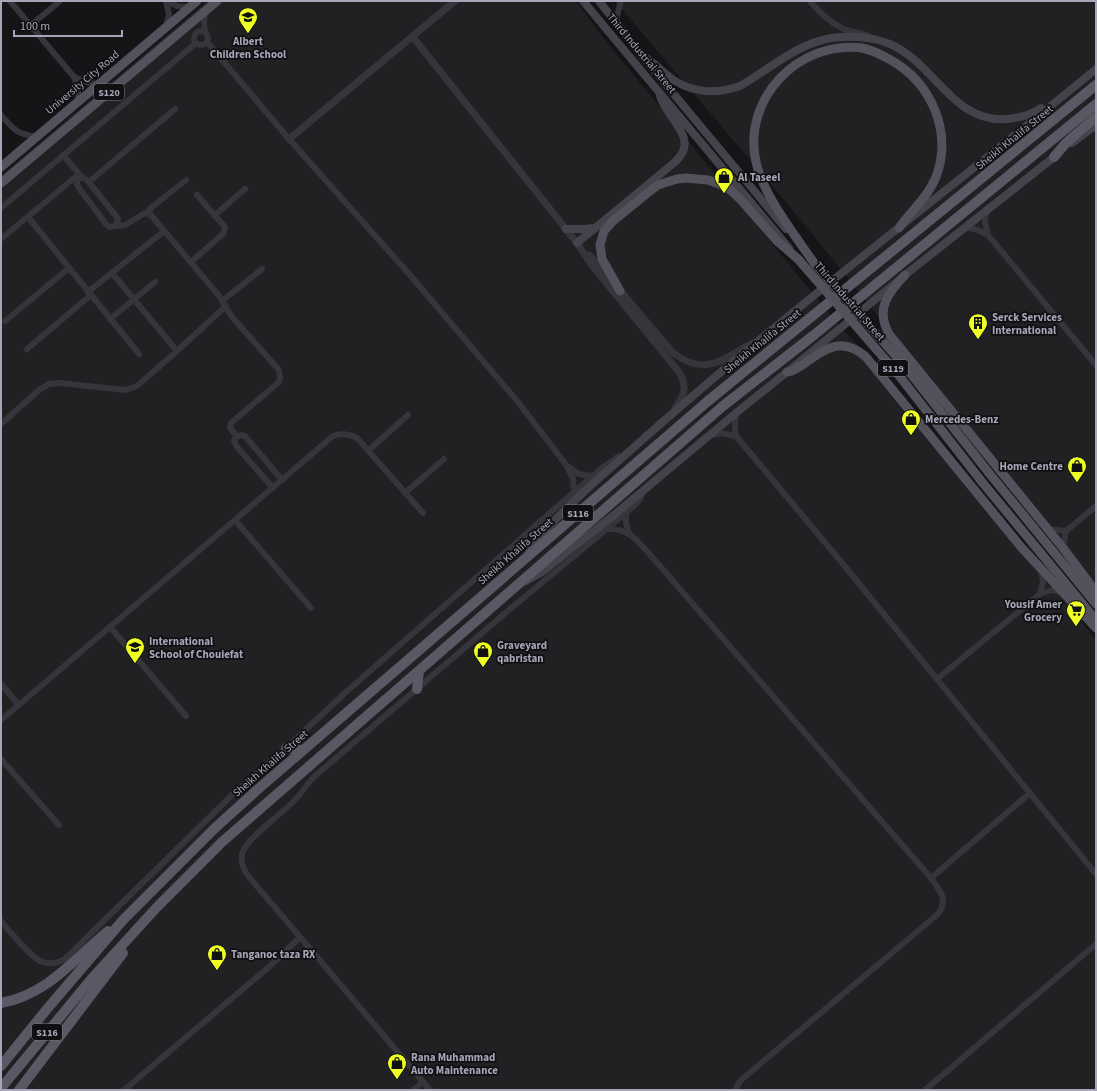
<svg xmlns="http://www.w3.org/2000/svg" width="1097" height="1091" viewBox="0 0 1097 1091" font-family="'Source Sans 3',sans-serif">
  <rect width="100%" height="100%" fill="#151416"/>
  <g fill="#212023">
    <polygon points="207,1 576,1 600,34 805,284 844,331 873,360 1096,640 1096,1090 1,1090 1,175"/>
    <polygon points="615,1 1096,1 1096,585 786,202"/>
  </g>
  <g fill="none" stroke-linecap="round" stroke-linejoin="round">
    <g stroke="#37353c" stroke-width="6">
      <polyline points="10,1 74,77 86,82 98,84"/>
      <polyline points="166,1 177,6 190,7"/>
      <path d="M810 1C820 13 830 23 844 29 852 32 861 33 869 36"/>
      <polyline points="617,24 617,16 621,1"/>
      <polyline points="31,25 60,1"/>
      <polyline points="166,27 169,14 166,1"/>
      <circle cx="201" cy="38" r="7"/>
      <polyline points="205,32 204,22 205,11"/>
      <polyline points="207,42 289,139 410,275 518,402 567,466 573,479 574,492"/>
      <polyline points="74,77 78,89 78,102"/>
      <path d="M1 115C14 130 17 134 37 137"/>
      <polyline points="63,155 81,176"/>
      <path d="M82 177 87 180 116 216 118 219 115 226 109 227 106 224 79 188C75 183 77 179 82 177Z"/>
      <polyline points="89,182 175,109"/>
      <polyline points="1,208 196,43"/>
      <polyline points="986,211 985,222 988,235"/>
      <polyline points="147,213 152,207 186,180"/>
      <polyline points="215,215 245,189"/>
      <polyline points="28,217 139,354"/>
      <polyline points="115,226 125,225 145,213 151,215 219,296 232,317 279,370 280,378 279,382 231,423 230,428 237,437"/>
      <polyline points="966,227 978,230 988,235 1096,365"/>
      <polyline points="1,239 79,174"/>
      <polyline points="191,262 223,234 225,229 224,226 197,195"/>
      <polyline points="112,273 177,351"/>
      <polyline points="88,292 164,231"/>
      <polyline points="222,301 262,269"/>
      <polyline points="110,319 155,282"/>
      <polyline points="5,321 69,268"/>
      <polyline points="27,349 91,295"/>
      <polyline points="736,413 735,425 736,436 843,564 1096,874"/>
      <polyline points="1,424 39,390 49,384 60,383 125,390 137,386 177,351 226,306"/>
      <polyline points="711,435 721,433 736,436"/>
      <polyline points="369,450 408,415"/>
      <polyline points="569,467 579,474 592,476"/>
      <path d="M273 488 237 447 234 441C236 436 240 434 245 436L282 480"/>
      <polyline points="405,493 444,459"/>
      <polyline points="626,511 626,523 629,533"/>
      <polyline points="235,520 311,608"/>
      <path d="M607 529C632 529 638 542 653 558L931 878C940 891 949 900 938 914L740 1081 735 1090"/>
      <polyline points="1048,529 1066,531"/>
      <polyline points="1063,548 1066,531 1096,506"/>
      <polyline points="1040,594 1043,582 1041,570"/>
      <polyline points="110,627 186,716"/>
      <polyline points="937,679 1040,594 1051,590 1062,592"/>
      <polyline points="1,684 19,705"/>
      <path d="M1 720 333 436C341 433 352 434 358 439L423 513"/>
      <polyline points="1,759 59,825"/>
      <polyline points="931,878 1030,793"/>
      <path d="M1 921C7 929 14 936 20 943 34 958 44 970 65 959L233 794 286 748 346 692 574 492 602 468 619 456"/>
      <polyline points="124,1090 270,966 300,937"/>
      <polyline points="413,1090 423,1082"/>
      <path d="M430 1090 249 877C244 870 240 863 242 854 246 839 281 814 293 802 301 794 307 784 315 776L510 609 607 529 635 505 640 499 643 492"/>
      <polyline points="925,1090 1096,944"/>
    </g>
    <g stroke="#37353c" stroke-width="7">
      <path d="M412 36 577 243 591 264 679 372C688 386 684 397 675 408"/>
      <polyline points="289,139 455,1"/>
      <polyline points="589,255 610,279"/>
      <path d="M618 288 673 353C707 378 723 358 753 343"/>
    </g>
    <g stroke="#44434c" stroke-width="8">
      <polyline points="583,1 789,248"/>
      <polyline points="599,1 643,57 786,229"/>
      <path d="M643 57C653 60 659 69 667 75 688 93 715 95 740 86 770 69 796 44 831 38 852 35 878 37 896 47 936 68 956 124 1007 119 1019 118 1031 115 1041 108"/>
      <polyline points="1072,143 1096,125"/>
      <polyline points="566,229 584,229 594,228"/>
      <path d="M577 243 675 162C701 138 667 120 660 96"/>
      <path d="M527 556C534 540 547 528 559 516 582 492 607 471 632 449 781 316 942 196 1096 69"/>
      <polyline points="524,582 542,572 614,515 736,413 787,372 905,275 1058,154"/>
    </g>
    <g stroke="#53515b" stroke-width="9">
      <polyline points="1,167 197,1"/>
      <polyline points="1,183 217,1"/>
      <path d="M814 263C795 235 763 195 756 162 742 99 798 40 862 48 872 50 880 54 889 59 931 82 953 131 936 177 928 197 911 211 899 228"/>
      <path d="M905 275C888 293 875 309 889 334L1063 548 1096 592"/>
      <polyline points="620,291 602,259 600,245 604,231 613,221 650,191 658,185 677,179 686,178 708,180 727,187 741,200 777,241 798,259"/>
      <path d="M787 372C793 372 799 367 804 364 826 348 842 336 866 357L1021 547 1096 628"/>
      <polyline points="989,473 1096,604"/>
      <polyline points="982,482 1096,620"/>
    </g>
    <g stroke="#5a5864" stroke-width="10">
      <polyline points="1054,157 1066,143 1096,117"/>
      <polyline points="417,689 419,671"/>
      <polyline points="286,748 302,750"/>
      <path d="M1 1003C48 994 73 960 108 931"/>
      <polyline points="1,1066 47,1009 123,920 215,828 257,790 708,401 1096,85"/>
      <polyline points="1,1088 94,976 158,906 222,842 723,406 814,335 1096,104"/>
      <polyline points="19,1090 123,953"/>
    </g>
    <g stroke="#53515b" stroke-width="9">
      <polyline points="798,259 897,373 982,482"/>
      <polyline points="814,263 903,364 989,473"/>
    </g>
  </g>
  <defs>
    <symbol id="school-pin" viewBox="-11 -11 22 30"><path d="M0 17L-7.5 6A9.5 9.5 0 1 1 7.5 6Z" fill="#efff23" stroke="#100f11"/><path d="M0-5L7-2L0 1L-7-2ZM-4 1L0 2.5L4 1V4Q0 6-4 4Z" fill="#111"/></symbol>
    <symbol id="shop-pin" viewBox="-11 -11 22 30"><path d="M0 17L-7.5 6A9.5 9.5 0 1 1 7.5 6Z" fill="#efff23" stroke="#100f11"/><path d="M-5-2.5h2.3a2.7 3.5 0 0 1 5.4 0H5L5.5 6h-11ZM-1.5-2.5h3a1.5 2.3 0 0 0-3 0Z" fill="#111"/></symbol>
    <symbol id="building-pin" viewBox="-11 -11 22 30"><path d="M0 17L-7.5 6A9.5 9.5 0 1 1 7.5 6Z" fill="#efff23" stroke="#100f11"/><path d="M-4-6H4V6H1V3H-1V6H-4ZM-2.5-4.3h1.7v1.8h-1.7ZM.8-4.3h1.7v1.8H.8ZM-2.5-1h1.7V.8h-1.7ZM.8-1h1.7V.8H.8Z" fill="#111"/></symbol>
    <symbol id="supermarket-pin" viewBox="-11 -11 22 30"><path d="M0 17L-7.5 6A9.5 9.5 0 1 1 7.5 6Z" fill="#efff23" stroke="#100f11"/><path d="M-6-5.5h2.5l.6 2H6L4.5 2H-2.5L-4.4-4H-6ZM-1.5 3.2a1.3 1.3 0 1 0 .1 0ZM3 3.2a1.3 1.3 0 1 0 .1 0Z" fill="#111"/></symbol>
  </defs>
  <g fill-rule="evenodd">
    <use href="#school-pin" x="237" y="6" width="22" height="30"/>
    <use href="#shop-pin" x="713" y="166" width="22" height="30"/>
    <use href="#building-pin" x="967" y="312" width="22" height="30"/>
    <use href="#shop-pin" x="900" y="408" width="22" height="30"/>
    <use href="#shop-pin" x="1066" y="455" width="22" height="30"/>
    <use href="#supermarket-pin" x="1065" y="599" width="22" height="30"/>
    <use href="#school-pin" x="124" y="636" width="22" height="30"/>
    <use href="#shop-pin" x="472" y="640" width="22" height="30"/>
    <use href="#shop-pin" x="206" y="943" width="22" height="30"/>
    <use href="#shop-pin" x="386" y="1052" width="22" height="30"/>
  </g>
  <g text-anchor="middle" stroke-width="3.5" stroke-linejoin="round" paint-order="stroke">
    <g fill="#100f11" stroke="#7a7886" stroke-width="1">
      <rect x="94" y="84" width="30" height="16" rx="3"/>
      <rect x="878" y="360" width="30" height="16" rx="3"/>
      <rect x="563" y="505" width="30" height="16" rx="3"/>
      <rect x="32" y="1024" width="30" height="16" rx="3"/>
    </g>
    <g font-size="10" font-weight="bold" fill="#a7a5b8">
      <text x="109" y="96">S120</text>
      <text x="893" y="372">S119</text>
      <text x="578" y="517">S116</text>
      <text x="47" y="1036">S116</text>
    </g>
    <g font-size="11" font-weight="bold" fill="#a7a5b8" stroke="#100f11" text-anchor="start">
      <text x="248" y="45" text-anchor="middle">Albert<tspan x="248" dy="13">Children School</tspan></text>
      <text x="738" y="181">Al Taseel</text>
      <text x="992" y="321">Serck Services<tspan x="992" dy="13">International</tspan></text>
      <text x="925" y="423">Mercedes-Benz</text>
      <text x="1063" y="470" text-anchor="end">Home Centre</text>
      <text x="1062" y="608" text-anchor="end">Yousif Amer<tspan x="1062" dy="13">Grocery</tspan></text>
      <text x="149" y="645">International<tspan x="149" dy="13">School of Chouiefat</tspan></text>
      <text x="497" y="649">Graveyard<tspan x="497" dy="13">qabristan</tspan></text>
      <text x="231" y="958">Tanganoc taza RX</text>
      <text x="411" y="1061">Rana Muhammad<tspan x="411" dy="13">Auto Maintenance</tspan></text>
    </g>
    <g font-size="11" fill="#a7a5b8" stroke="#100f11">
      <text transform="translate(642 53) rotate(50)" y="4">Third Industrial Street</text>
      <text transform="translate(82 82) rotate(-40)" y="4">University City Road</text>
      <text transform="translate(1014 137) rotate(-39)" y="4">Sheikh Khalifa Street</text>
      <text transform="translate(850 301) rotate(49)" y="4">Third Industrial Street</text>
      <text transform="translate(762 341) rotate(-39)" y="4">Sheikh Khalifa Street</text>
      <text transform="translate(515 551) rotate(-41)" y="4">Sheikh Khalifa Street</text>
      <text transform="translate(270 763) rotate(-41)" y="4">Sheikh Khalifa Street</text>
    </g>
  </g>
  <rect width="1097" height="1091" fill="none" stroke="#a7a5b8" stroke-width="4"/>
  <path d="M14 30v6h108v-6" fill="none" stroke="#a7a5b8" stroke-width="2"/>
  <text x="20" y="30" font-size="12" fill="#a7a5b8" stroke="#100f11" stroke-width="3" paint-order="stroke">100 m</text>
</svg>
